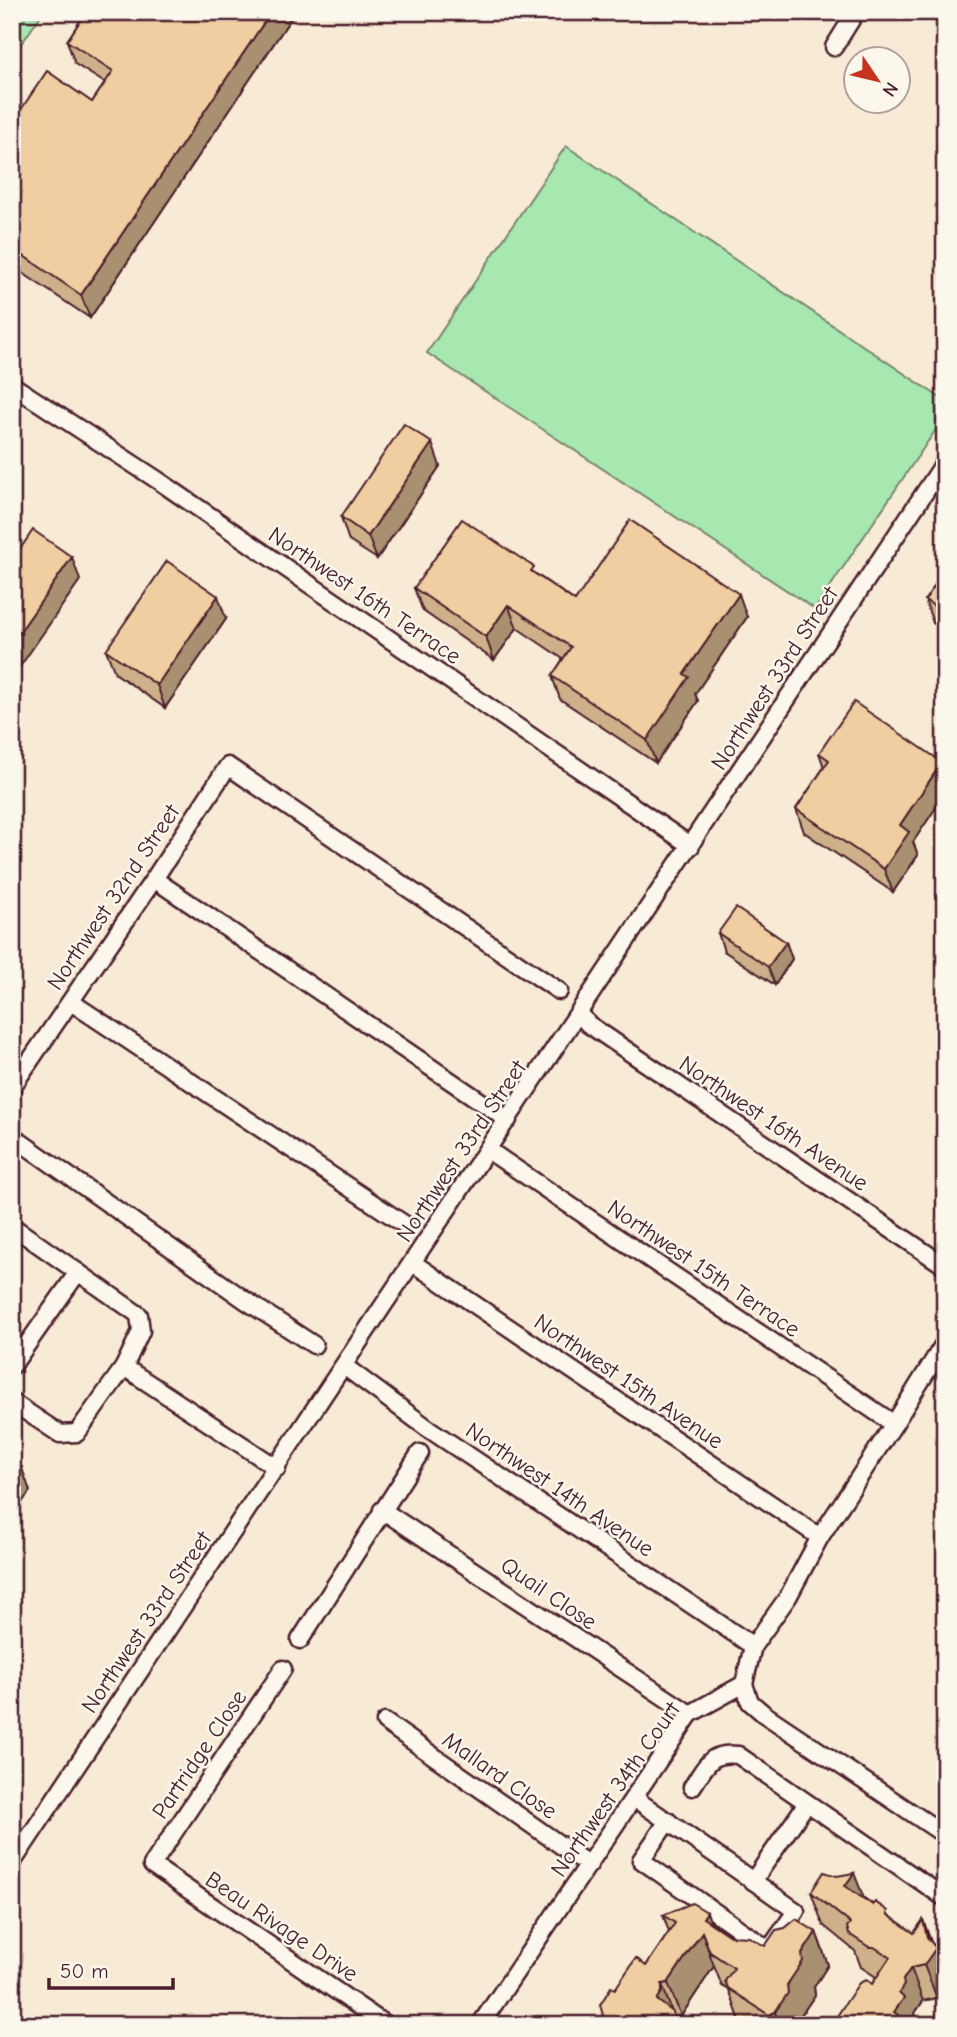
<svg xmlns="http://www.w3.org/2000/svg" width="957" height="2037" viewBox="0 0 957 2037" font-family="'Comic Neue',sans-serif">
  <rect width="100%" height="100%" fill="#f8ebd6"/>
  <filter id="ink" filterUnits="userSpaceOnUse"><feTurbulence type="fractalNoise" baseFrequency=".0143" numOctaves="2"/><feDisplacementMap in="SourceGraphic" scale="14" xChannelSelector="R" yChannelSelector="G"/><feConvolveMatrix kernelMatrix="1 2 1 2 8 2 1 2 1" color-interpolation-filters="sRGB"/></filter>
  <g filter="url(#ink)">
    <g fill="#a7e8b1" stroke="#78846e" stroke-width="2">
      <polygon points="12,12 43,12 12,58"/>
      <polygon points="566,146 945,401 945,416 815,609 427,353"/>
    </g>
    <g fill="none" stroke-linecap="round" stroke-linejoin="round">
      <defs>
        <g id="minor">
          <polyline points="834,47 856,12"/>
          <polyline points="12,385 159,481 691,846"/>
          <polyline points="154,879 508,1120"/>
          <polyline points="71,1002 404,1224"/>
          <polyline points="580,1014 588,1024 945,1266"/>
          <polyline points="12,1087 154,879 228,766 559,991"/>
          <polyline points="12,1136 245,1300 314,1345"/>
          <polyline points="488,1150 894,1424"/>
          <polyline points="12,1226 139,1315 141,1331 124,1367 77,1433 60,1434 12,1402"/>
          <polyline points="413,1263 820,1537"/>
          <polyline points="12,1366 78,1272"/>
          <polyline points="344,1366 426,1427 753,1646"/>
          <polyline points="124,1367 277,1468"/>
          <polyline points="382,1510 690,1714"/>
          <polyline points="300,1640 420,1453"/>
          <polyline points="283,1669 152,1865 386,2025"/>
          <polyline points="744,1684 750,1702 764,1714 945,1835"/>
          <polyline points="385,1722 589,1865"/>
          <path d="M692 1787C706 1767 709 1751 738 1755L945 1898"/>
          <polyline points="634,1798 753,1881"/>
          <polyline points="668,1821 641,1860 769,1950 796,1911 753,1881 807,1803"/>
          <polyline points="12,1863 945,462"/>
          <polyline points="480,2025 690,1714 744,1684 753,1646 788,1597 820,1537 894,1424 945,1342"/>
        </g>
      </defs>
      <use href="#minor" stroke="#4a1f2b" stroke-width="21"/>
      <use href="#minor" stroke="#fbf7ec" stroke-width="16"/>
    </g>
    <g fill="#ceb18a" stroke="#4a1f2b" stroke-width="2">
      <polygon points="86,12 295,12 90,318 12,266 12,123 92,102 105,83 75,64 67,41"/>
      <polygon points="471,12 483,12 479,18"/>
      <polygon points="440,466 377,559 349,541 341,517"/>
      <polygon points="945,570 945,631 933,623 925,600"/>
      <polygon points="536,574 575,601 747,617 695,694 698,701 656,763 560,699 552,676 563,659 517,628 494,660 423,611 414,588"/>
      <polygon points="226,619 165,708 115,673 106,650"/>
      <polygon points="819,753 942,762 945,769 945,794 913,842 918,855 893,892 804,832 796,809 824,767"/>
      <polygon points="718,933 786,942 792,959 775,985 724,951"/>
      <polygon points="811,1892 864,1898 914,1933 923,1920 931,1942 936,1948 945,1971 945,1986 937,1998 923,2001 915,2013 916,2019 913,2023 872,1984 876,1977 861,1967 855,1951 823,1925"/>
      <polygon points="663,1915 711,1923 730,1936 765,1946 816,1932 828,1965 814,1987 815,1995 799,2018 800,2025 746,2025 740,2021 729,1990 722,1986 714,1966 681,2016 675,2017 679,2025 606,2025 615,1989 646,1966 669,1932"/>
    </g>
    <g fill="#a89071" stroke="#4a1f2b" stroke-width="2">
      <polygon points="271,12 295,12 90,318 81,295"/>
      <polygon points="477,12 483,12 479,18"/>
      <polygon points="432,443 440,466 377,559 368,536"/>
      <polygon points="72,557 80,580 12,678 12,643"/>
      <polygon points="739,594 747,617 695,694 698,701 656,763 647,740 684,674"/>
      <polygon points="218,596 226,619 165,708 157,685"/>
      <polygon points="508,605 517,628 494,660 486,637"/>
      <polygon points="942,762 945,769 945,794 913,842 918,855 893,892 884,869 900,825"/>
      <polygon points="786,942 792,959 775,985 768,967"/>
      <polygon points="22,1468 30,1491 12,1517 12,1481"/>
      <polygon points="854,1873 867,1906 845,1886"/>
      <polygon points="707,1912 719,1946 703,1918"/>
      <polygon points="923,1920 934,1950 936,1948 945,1971 945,1986 937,1998 924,1965 927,1937"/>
      <polygon points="702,1932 714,1966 681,2016 668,1983"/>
      <polygon points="816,1932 828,1965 814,1987 815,1995 799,2018 800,2025 779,2025 775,2012 802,1954"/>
      <polygon points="911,1968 923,2001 915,2013 916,2019 913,2023 914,2025 891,2025 903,1980"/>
      <polygon points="662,1984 674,2018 657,2000"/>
    </g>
    <g fill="#f0cea1" stroke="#4a1f2b" stroke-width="2">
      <polygon points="86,12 271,12 81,295 12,248 12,123 47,71 92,102 113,71 67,41"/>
      <polygon points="404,424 432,443 368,536 341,517"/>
      <polygon points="462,519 534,567 531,571 575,601 630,520 739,594 684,674 689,677 647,740 552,676 571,647 508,605 486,637 414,588"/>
      <polygon points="33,530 72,557 12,643 12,561"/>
      <polygon points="167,561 218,596 157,685 106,650"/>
      <polygon points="945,570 945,613 925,600"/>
      <polygon points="854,702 942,762 900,825 909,832 884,869 796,809 829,760 819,753"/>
      <polygon points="736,908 786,942 768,967 718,933"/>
      <polygon points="12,1461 22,1468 12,1481"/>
      <polygon points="824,1872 837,1876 854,1873 845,1886 873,1905 875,1902 888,1911 887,1914 914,1933 923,1920 927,1937 936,1948 924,1965 911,1968 903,1980 904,1985 899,1993 904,1998 894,2012 898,2015 891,2025 833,2025 833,2022 859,1983 866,1980 872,1984 890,1957 874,1947 869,1947 849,1934 847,1927 850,1923 811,1892"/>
      <polygon points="692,1903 707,1912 703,1918 730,1936 749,1937 765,1946 776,1930 785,1928 796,1919 816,1932 802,1954 803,1961 787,1985 788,1993 775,2012 769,2015 728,1988 725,1981 734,1968 710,1952 702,1932 668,1983 662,1984 662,1992 657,2000 673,2012 675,2021 679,2025 618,2025 614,2022 612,2025 606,2025 600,2005 611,1987 615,1989 636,1958 646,1966 675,1923 663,1915"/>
      <polygon points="499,2019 511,2022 524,2022 525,2025 495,2025"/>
    </g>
  </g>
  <g text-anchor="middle" stroke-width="5" stroke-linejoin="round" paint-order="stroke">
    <g font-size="23" fill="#4a1f2b" stroke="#fbf7ec">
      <text transform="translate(365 595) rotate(34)" y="8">Northwest 16th Terrace</text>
      <text transform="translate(774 678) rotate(-57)" y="8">Northwest 33rd Street</text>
      <text transform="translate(113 897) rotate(-56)" y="8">Northwest 32nd Street</text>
      <text transform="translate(774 1123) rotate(34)" y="8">Northwest 16th Avenue</text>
      <text transform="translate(461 1151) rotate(-56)" y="8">Northwest 33rd Street</text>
      <text transform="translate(704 1268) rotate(34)" y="8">Northwest 15th Terrace</text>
      <text transform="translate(629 1381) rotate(34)" y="8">Northwest 15th Avenue</text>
      <text transform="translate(560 1489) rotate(34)" y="8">Northwest 14th Avenue</text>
      <text transform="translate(549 1593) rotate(34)" y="8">Quail Close</text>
      <text transform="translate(146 1622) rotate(-56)" y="8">Northwest 33rd Street</text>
      <text transform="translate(199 1754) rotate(-56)" y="8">Partridge Close</text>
      <text transform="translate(500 1775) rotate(35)" y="8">Mallard Close</text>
      <text transform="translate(615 1789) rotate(-55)" y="8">Northwest 34th Court</text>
      <text transform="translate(282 1926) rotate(34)" y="8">Beau Rivage Drive</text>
    </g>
  </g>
  <rect width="957" height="2037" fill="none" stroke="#fbf7ec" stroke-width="42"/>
  <rect x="21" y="21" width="915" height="1995" fill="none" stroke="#4a1f2b" stroke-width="2.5" filter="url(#ink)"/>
  <g transform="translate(877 80) rotate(125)"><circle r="33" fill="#fbf7ec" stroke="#b4a19f" stroke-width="2"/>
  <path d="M0-5L12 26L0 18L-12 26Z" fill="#c8321e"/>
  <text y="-10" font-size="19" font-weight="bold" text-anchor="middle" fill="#4a1f2b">N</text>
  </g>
  <path d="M49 1978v10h124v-10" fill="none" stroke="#4a1f2b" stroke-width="3.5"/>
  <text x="60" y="1978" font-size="21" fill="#4a1f2b" stroke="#fbf7ec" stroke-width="5" paint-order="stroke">50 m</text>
</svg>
